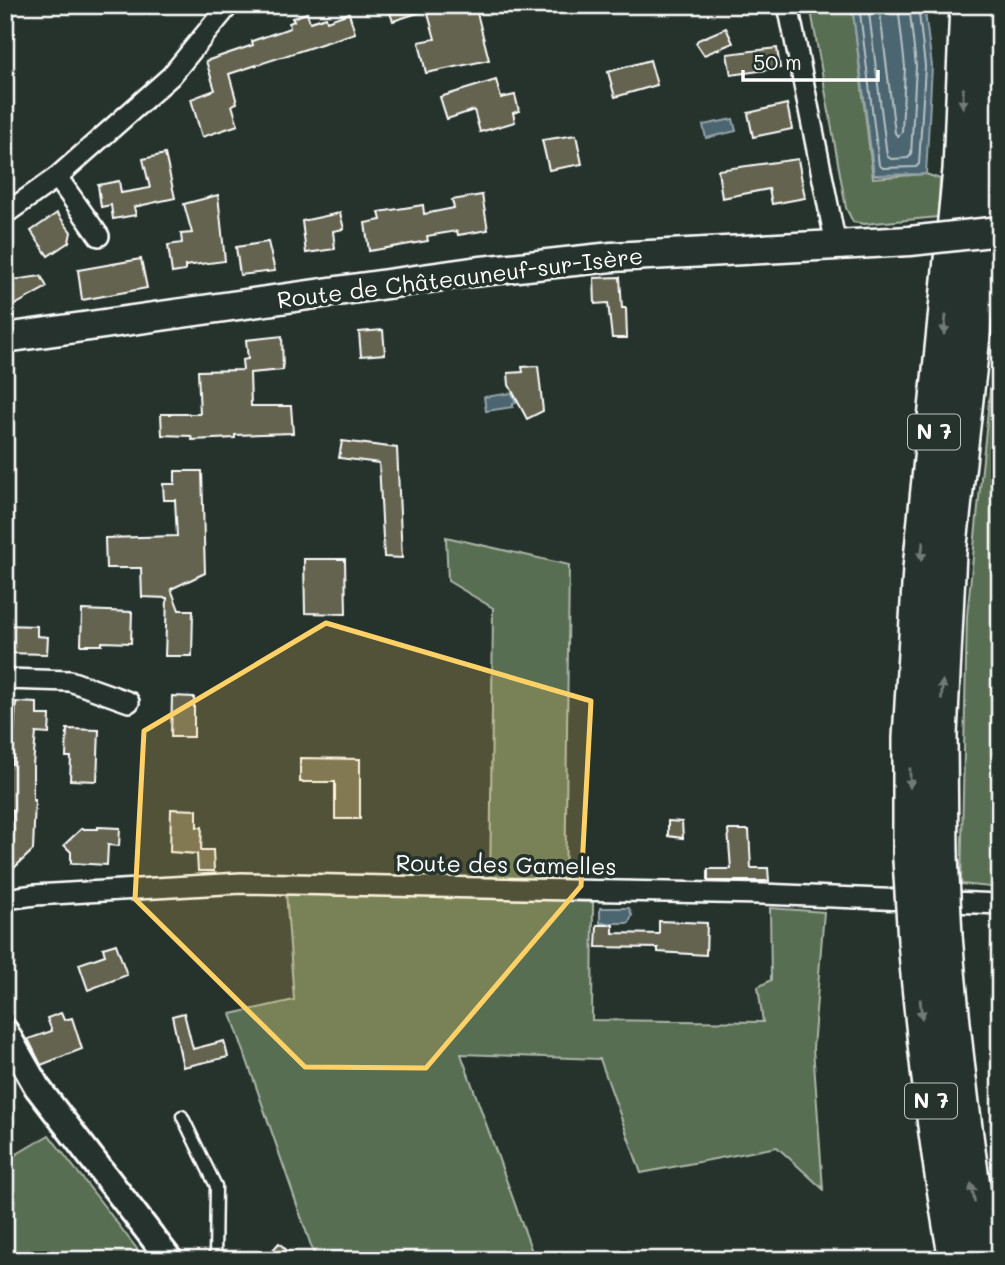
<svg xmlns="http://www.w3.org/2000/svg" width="1005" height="1265" viewBox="0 0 1005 1265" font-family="Mali,sans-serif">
  <rect width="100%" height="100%" fill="#26332d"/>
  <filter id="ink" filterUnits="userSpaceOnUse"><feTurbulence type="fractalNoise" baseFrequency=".0143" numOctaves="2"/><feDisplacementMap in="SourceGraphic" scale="14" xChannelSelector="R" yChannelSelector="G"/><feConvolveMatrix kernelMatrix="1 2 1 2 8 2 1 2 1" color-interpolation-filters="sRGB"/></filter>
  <g filter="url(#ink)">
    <g fill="#596e52" stroke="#acb6a8" stroke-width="2">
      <polygon points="810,5 852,5 873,178 926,174 940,179 938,217 864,224 853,222 846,208"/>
      <polygon points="1000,292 1000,888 961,884 967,616"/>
      <polygon points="446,537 569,565 565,901 593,902 592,1020 763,1022 758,987 771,980 770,908 824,912 813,1048 823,1189 777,1147 641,1173 600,1059 461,1054 535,1260 316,1260 231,1014 294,1000 286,892 490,899 493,608 448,581"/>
      <polygon points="49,1135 141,1254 145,1260 5,1260 5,1161"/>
    </g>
    <g fill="#4c6671" stroke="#94a3aa" stroke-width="2">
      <polygon points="852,5 924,5 932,66 926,174 874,175"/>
      <polygon points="733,119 736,131 706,138 703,125"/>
      <polygon points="512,393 516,403 513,404 513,407 486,411 484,397"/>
      <polygon points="600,908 629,908 632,915 629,923 600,923"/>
    </g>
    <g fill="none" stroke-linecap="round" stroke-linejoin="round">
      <g stroke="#b7c2c6" stroke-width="2">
        <polyline points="859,5 879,165 883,168 916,167 919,164 925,66 918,5"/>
        <polyline points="868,5 887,156 891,159 908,158 911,155 916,66 909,5"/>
        <polyline points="879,5 895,133 898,136 902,132 905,67 898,5"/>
      </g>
    </g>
    <g fill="#64634f" stroke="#fff" stroke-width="2">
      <polygon points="387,5 475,5 489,60 426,73 419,42 435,39 427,10 393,21"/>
      <polygon points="307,13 310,22 326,17 327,21 349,13 355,33 229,74 237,103 232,105 238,125 202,137 191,99 215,90 206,61 253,45 252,41 290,28 289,23 294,21 292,18"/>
      <polygon points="726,28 733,43 704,55 696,43 698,40"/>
      <polygon points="777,48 780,68 731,75 727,54"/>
      <polygon points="650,60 657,85 615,97 608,72"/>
      <polygon points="496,80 501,98 515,95 519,111 513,113 515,122 480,132 474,110 447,119 440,97"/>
      <polygon points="787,104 792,129 753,137 748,113"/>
      <polygon points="576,135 582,164 549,170 542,140"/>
      <polygon points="165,154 175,198 134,207 136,215 113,219 111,205 101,207 98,185 119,181 121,193 150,188 143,159"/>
      <polygon points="798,159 805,198 772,204 769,189 722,198 718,170"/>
      <polygon points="218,195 225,261 185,266 185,271 172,273 168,245 182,243 181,234 192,233 184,204"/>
      <polygon points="482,195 488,230 458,235 457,231 427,236 428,241 369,251 365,223 381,220 379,212 423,205 424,214 454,208 452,200"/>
      <polygon points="57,213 71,232 69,242 48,256 31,231"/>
      <polygon points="340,213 344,229 333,231 335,249 306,253 302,221"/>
      <polygon points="268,242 275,271 240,275 236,247"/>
      <polygon points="141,259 147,288 82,300 78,270"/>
      <polygon points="41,276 47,287 13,306 5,292 5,281"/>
      <polygon points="620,277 622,308 626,308 627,338 612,338 608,303 595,304 594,278"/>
      <polygon points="383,330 385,354 361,356 359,332"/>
      <polygon points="282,336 283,370 250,373 251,406 291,406 293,433 235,435 235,438 192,440 191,436 162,435 161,414 200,414 198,371 243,370 242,360 248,359 246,340"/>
      <polygon points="538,366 543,411 527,419 509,385 508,373 523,372 522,367"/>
      <polygon points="342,441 397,448 402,558 384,557 379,463 339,458"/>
      <polygon points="175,471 202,471 205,573 171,589 179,610 193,610 192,656 165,656 167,598 142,597 141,568 106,568 105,538 177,536 175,500 164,500 163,484 175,484"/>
      <polygon points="304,559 345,559 346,614 305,613"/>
      <polygon points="82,610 132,612 131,643 102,642 102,645 81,645"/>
      <polygon points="5,625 37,626 37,636 48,637 47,654 5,653"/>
      <polygon points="172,696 194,697 194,737 171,737"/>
      <polygon points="16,702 37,703 37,715 50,715 49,734 36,733 33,765 33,800 35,800 33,850 13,869 5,860 5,847 12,841 13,810 6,809 7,764 12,764"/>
      <polygon points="67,729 99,730 97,781 70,780 71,757 66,757"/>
      <polygon points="300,758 360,759 360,819 335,819 335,782 300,782"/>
      <polygon points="171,809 197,810 197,827 202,827 201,850 213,850 214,871 198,871 197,854 170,852"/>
      <polygon points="668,821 682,822 683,838 668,836"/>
      <polygon points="98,827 120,828 119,846 108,845 107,865 71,863 71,852 64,845 81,829 98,829"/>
      <polygon points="728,830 749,830 751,868 768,868 769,881 708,881 708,869 731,869"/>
      <polygon points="659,921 707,923 706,955 658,952 658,948 596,947 597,925 613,925 613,933 659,934"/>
      <polygon points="116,944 127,975 88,990 79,964 105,955 103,948"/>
      <polygon points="61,1013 64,1020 72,1018 82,1049 41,1065 28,1039 52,1031 47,1018"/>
      <polygon points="184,1013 193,1049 224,1041 228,1057 183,1067 172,1016"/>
      <polygon points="279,1243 297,1260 264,1260"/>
    </g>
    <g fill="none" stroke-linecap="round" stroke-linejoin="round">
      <defs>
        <polyline id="service" points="182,1116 216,1186 215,1260"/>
        <g id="minor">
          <polyline points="788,5 836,245"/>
          <polyline points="57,177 99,236"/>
          <polyline points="5,214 57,177 171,76 229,5"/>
          <polyline points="5,679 70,681 129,702"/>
          <polyline points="5,899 35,895 241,883 762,894 1000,904"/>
        </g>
        <polyline id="tertiary" points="5,1031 37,1087 170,1260"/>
        <polyline id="secondary" points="5,338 472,272 612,257 910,241"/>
        <g id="trunk">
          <polyline points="941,856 940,735 949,553 993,155 998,5"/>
          <polyline points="910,859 910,738 920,569 960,170 967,5"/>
          <path d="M945 936C954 1045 966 1152 985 1260"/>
          <path d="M915 941C924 1048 937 1154 956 1260"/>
        </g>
      </defs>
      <use href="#service" stroke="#fff" stroke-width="15"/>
      <use href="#minor" stroke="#fff" stroke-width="24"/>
      <use href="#tertiary" stroke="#fff" stroke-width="30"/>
      <use href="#secondary" stroke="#fff" stroke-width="33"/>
      <use href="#trunk" stroke="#fff" stroke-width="38"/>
      <use href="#service" stroke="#26332d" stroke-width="10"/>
      <use href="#minor" stroke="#26332d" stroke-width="19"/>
      <use href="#tertiary" stroke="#26332d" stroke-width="24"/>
      <use href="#secondary" stroke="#26332d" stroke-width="28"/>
      <use href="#trunk" stroke="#26332d" stroke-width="33"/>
      <defs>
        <polyline id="secondary-bridge" points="910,241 1000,231"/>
        <g id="trunk-bridge">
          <polyline points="941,856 945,936"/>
          <polyline points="910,859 915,941"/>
        </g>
      </defs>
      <use href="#secondary-bridge" stroke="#fff" stroke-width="33" stroke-linecap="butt"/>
      <use href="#trunk-bridge" stroke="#fff" stroke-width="38" stroke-linecap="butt"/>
      <use href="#secondary-bridge" stroke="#26332d" stroke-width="28"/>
      <use href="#trunk-bridge" stroke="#26332d" stroke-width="33"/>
    </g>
    <defs><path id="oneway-solid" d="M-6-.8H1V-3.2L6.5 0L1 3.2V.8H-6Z" transform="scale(1.75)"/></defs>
    <g fill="#727a76">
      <use href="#oneway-solid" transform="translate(963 98) rotate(92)"/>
      <use href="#oneway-solid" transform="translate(945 325) rotate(96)"/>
      <use href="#oneway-solid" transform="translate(922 551) rotate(96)"/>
      <use href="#oneway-solid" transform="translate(942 690) rotate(-87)"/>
      <use href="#oneway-solid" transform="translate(910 778) rotate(90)"/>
      <use href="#oneway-solid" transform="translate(921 1009) rotate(85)"/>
      <use href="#oneway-solid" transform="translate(973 1193) rotate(-100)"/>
    </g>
  </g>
  <path fill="#ffd166" fill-opacity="0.2" stroke="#ffd166" stroke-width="5" stroke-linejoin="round" d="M326 623 591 701 581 886 426 1068 305 1067 135 899 144 731Z"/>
  <g text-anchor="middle" stroke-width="7" stroke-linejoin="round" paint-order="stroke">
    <g fill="#26332d" stroke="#bec2c0" stroke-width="2">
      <rect x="908" y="414.5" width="52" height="35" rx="5"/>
      <rect x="905" y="1083.5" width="52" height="35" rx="5"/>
    </g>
    <g font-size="21" font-weight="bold" fill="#fff">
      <text x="934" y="439">N 7</text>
      <text x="931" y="1108">N 7</text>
    </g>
    <g font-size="23" fill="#fff" stroke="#26332d">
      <text transform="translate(460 278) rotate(-7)" y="8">Route de Châteauneuf-sur-Isère</text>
      <text transform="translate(506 865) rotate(1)" y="8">Route des Gamelles</text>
    </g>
  </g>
  <rect width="1005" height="1265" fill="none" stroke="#26332d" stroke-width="28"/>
  <rect x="14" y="14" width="977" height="1237" fill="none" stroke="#fff" stroke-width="2.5" filter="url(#ink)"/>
  <path d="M743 70v10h135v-10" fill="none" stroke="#ffffff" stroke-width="3.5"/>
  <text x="753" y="70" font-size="21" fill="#ffffff" stroke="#26332d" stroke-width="5" paint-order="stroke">50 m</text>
</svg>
